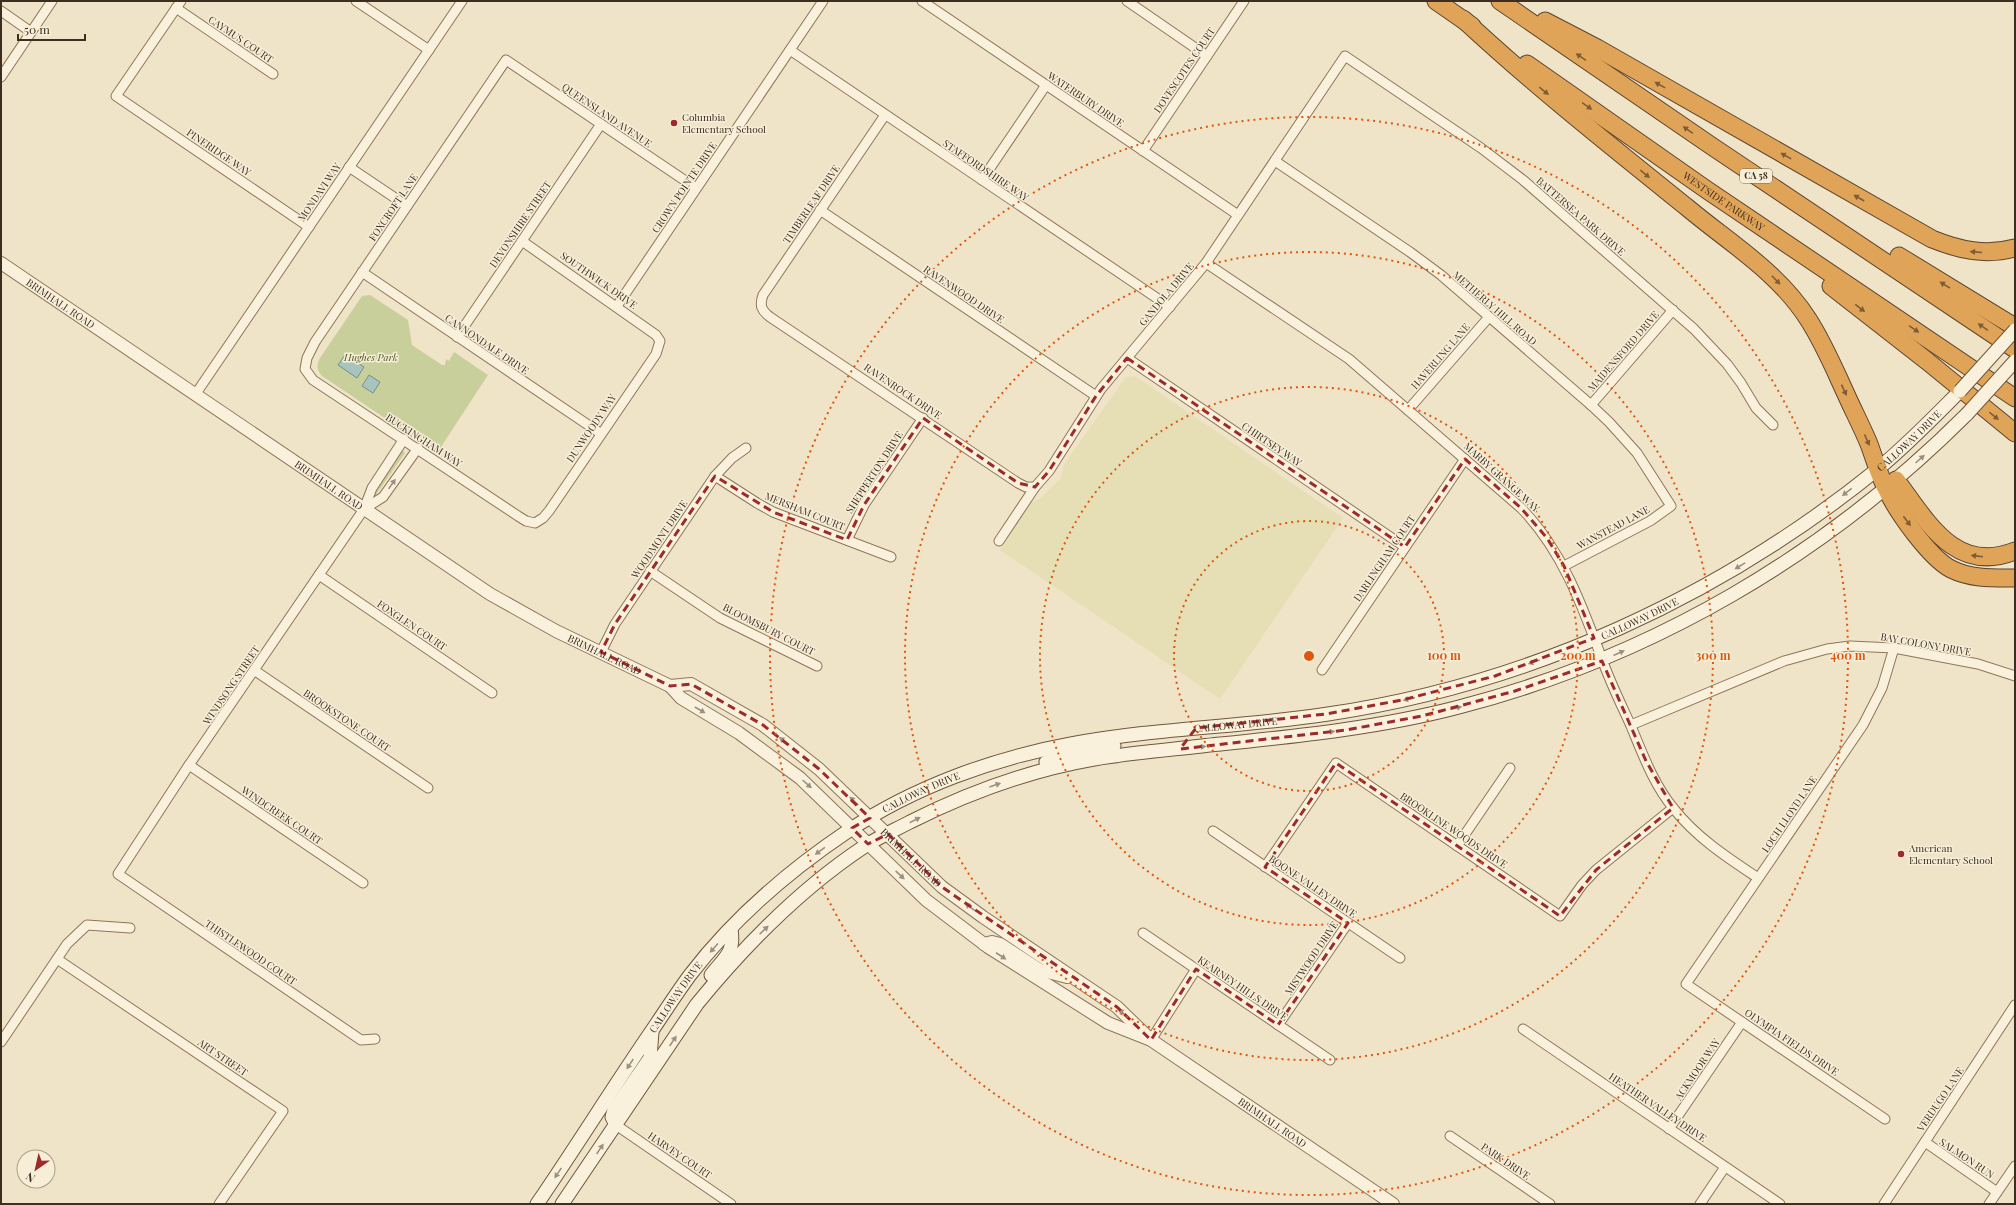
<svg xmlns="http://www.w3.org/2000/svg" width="2016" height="1205" viewBox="0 0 2016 1205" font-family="'Playfair Display',serif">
  <rect width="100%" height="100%" fill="#f0e4c8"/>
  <polygon fill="#e6deb5" points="1135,376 1343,518 1220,699 1000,550 1031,502 1040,499 1061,478 1064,464 1126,377"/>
  <g fill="#c9cf9b">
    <path d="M370 295 408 320 412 345 442 365H445L446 359 449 361 454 352 488 375 437 453 322 376C317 370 316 365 320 358L362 296Z"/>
    <polygon points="401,451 403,451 405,453 375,496 372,494"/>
  </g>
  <g fill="#a9c4bc" stroke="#6f938a">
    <polygon points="345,355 364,367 357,378 338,365"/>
    <polygon points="369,375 380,382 373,393 362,386"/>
  </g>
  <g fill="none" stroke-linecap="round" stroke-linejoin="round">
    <defs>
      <g id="minor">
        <polyline points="181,1 116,96 309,227"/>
        <polyline points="356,1 429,50"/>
        <polyline points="922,1 1238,215"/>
        <polyline points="1127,1 1207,56"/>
        <polyline points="176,8 273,74"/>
        <polyline points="1,11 31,32"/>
        <polyline points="790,50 1170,307"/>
        <polyline points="1,77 52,1"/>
        <path d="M885 115 763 295C759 306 762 311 770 317L1018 483 1026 487H1035"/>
        <polyline points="1143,151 1244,1"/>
        <polyline points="1275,161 1410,252 1441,275 1591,405 1609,422 1637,453 1671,506 1650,521 1564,566"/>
        <polyline points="349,167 407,206"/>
        <polyline points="982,180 1046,85"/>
        <polyline points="820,210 1096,396"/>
        <polyline points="522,241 656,335 660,341 656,354 549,511 543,518 535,523 526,521 518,516 313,380 305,369 307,358 315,342 506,60 696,188"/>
        <path d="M1206 263 1349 359 1521 508C1562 550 1582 605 1602 659 1610 682 1621 704 1631 726 1643 755 1654 785 1674 809 1697 838 1728 858 1758 878"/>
        <polyline points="362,272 600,433"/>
        <polyline points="617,306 823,1"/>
        <polyline points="457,337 601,124"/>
        <polyline points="1127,358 1405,547"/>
        <polyline points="195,395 462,1"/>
        <polyline points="1591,405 1673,310"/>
        <polyline points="1408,410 1489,317"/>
        <polyline points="715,476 757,503 773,512 891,557"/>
        <polyline points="364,509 383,497 418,448"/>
        <polyline points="847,540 864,505 923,418"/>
        <polyline points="999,541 1035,487 1049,471 1101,389 1206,263 1345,56 1481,148 1523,180 1694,329 1727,364 1741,383 1756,408 1773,425"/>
        <polyline points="650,571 720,618 817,666"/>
        <polyline points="319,575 492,693"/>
        <polyline points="601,652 615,624 715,476 732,458 746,448"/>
        <polyline points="254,670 428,788"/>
        <polyline points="1322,670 1465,459"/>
        <polyline points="1631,725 1784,661 1827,649 1850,646 1894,648 1978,664 2015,676"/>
        <polyline points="189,765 363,883"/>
        <polyline points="1213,831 1400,958"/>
        <polyline points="1457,846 1510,768"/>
        <polyline points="1265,867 1336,763 1560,916 1582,885 1596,870 1673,808"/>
        <polyline points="1143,933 1330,1060"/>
        <polyline points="57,959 283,1111 219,1204"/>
        <polyline points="1278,1025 1348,923"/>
        <polyline points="1523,1029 1780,1204"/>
        <polyline points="375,1039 361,1040 118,874 189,765 364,509 372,488 404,439"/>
        <polyline points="1151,1040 1196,969"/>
        <polyline points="1,1042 67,944 87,925 130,928"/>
        <polyline points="1885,1119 1686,984 1863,725 1882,688 1894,648"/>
        <polyline points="616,1125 731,1204"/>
        <polyline points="1669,1129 1742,1022"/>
        <polyline points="1450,1136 1550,1204"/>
        <polyline points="1925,1142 1997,1192"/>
        <polyline points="1700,1204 1725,1167"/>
        <polyline points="1884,1204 2015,1005"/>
        <polyline points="1989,1204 2015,1166"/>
      </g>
      <g id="tertiary">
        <path id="s1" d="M1 263 490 594 556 631 670 686 681 698 739 733 800 778 926 900 988 947 1108 1023 1151 1040"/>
        <path id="s2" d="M670 686 691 684 763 725 819 769 942 887 983 917 1117 1007 1151 1040 1393 1204"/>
        <polyline points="984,944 992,942 1000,944 1040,970 1067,977"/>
      </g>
      <g id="secondary">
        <polyline points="1046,762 1065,755 1114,746"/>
        <path d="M711 975C725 957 735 953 731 929"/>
        <polyline points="616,1125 612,1117 614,1110 650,1058 652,1032"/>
        <path id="s3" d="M537 1204C576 1147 612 1089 651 1032 664 1013 676 994 690 975 733 919 790 870 848 831 914 787 994 758 1071 744 1156 728 1243 727 1328 714 1530 684 1720 597 1879 468 1908 444 1934 417 1960 391"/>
        <path d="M562 1204 697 1004C746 944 800 889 865 846 879 837 895 830 910 822 968 793 1030 770 1094 759 1130 753 1166 750 1202 746 1288 737 1375 729 1459 707 1652 657 1826 555 1967 414"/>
      </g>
      <g id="motorway">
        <polyline points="1436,1 1472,26"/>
        <polyline points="1500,1 1713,147 2015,349"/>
        <path d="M1463 19C1535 86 1612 147 1689 209 1731 244 1778 272 1808 319 1823 342 1834 368 1845 392 1853 410 1862 427 1869 444 1875 460 1879 476 1887 490 1897 512 1930 558 1951 569 1971 579 1993 578 2015 578"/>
        <path d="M1545 21 1597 48 1932 239C1959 250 1986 256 2015 248"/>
        <path id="s4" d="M1527 64 1707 190 2015 398"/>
        <polyline points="1899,256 2015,327"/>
        <polyline points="1831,286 1927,361 2015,433"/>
        <path d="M1896 480C1927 521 1955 575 2015 551"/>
      </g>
    </defs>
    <use href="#minor" stroke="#8d765c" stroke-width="11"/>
    <use href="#tertiary" stroke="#8d765c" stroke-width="14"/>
    <use href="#secondary" stroke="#6f573f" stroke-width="15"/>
    <use href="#motorway" stroke="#5b4430" stroke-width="19"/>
    <use href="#minor" stroke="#faf1dc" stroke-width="9"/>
    <use href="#tertiary" stroke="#faf1dc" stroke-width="12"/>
    <use href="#secondary" stroke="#faf1dc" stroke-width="13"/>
    <use href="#motorway" stroke="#e0a458" stroke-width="17"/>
    <defs>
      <g id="secondary-bridge">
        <polyline points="1960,391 2015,330"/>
        <polyline points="1967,414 2015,361"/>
      </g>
    </defs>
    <use href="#secondary-bridge" stroke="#6f573f" stroke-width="15" stroke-linecap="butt"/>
    <use href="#secondary-bridge" stroke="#faf1dc" stroke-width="13"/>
  </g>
  <defs><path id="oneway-solid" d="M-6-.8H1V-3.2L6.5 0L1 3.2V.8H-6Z"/></defs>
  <g fill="#7e5d36">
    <use href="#oneway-solid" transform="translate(1581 57) rotate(-146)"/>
    <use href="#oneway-solid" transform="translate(1660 85) rotate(-151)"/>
    <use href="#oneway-solid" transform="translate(1544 91) rotate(39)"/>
    <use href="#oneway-solid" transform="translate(1587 106) rotate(35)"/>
    <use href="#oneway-solid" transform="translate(1688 130) rotate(-146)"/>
    <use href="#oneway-solid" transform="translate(1786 156) rotate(-151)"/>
    <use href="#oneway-solid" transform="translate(1645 174) rotate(39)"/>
    <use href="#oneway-solid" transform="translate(1859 198) rotate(-150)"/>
    <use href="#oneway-solid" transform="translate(1976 252) rotate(-175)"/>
    <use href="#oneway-solid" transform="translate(1776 280) rotate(46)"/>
    <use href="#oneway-solid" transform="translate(1945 285) rotate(-148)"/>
    <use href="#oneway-solid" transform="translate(1860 308) rotate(38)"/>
    <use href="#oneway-solid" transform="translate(1983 327) rotate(-146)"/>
    <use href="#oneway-solid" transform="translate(1914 329) rotate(34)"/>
    <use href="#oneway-solid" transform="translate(1844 390) rotate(65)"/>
    <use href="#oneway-solid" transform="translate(1994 416) rotate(39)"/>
    <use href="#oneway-solid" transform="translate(1867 440) rotate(66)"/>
    <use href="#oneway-solid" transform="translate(1907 521) rotate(53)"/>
    <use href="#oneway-solid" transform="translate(1977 556) rotate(-173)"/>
  </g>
  <g fill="#9c907e">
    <use href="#oneway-solid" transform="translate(1920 459) rotate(-42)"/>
    <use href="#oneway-solid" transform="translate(392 484) rotate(-55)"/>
    <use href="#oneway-solid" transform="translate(1847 492) rotate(142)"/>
    <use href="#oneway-solid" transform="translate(1740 566) rotate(149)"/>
    <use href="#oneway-solid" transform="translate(1619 653) rotate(-24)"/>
    <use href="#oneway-solid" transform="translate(1534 662) rotate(161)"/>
    <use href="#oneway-solid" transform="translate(1409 699) rotate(167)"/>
    <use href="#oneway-solid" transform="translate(1456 708) rotate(-14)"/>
    <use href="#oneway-solid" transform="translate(700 710) rotate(30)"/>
    <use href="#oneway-solid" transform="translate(1329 732) rotate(-7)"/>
    <use href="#oneway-solid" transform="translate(784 741) rotate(-142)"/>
    <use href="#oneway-solid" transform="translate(1200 747) rotate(-6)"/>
    <use href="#oneway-solid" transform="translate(807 784) rotate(42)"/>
    <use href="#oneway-solid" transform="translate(995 785) rotate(-19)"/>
    <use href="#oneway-solid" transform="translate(854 801) rotate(-136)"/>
    <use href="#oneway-solid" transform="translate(915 820) rotate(-27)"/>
    <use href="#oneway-solid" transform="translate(820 851) rotate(144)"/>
    <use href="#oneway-solid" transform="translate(900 875) rotate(43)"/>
    <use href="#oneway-solid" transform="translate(970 907) rotate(-143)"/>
    <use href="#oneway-solid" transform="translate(764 930) rotate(-43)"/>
    <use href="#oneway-solid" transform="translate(714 948) rotate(132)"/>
    <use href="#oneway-solid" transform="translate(1001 956) rotate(33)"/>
    <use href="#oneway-solid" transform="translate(1123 1013) rotate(-135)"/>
    <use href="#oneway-solid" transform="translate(673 1041) rotate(-56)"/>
    <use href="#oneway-solid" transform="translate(630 1064) rotate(123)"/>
    <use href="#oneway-solid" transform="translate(600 1149) rotate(-56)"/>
    <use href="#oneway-solid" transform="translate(558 1173) rotate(124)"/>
  </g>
  <path fill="none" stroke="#9e2a2b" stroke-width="3" stroke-dasharray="8 5" stroke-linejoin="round" d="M1127 358 1405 547 1465 459 1521 508 1547 538 1564 566 1594 638 1495 676 1402 700 1326 714 1196 728 1180 749 1346 730 1422 716 1515 691 1602 661 1646 761 1673 808 1596 870 1560 916 1336 763 1265 867 1348 923 1278 1025 1196 969 1151 1040 1117 1007 942 887 888 834 868 844 852 828 870 818 819 769 763 725 691 684 670 686 601 652 615 624 715 476 773 512 847 540 864 505 923 418 1018 483 1035 487 1049 471 1096 396Z"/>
  <g fill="none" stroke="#df570d" stroke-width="2" stroke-dasharray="2 4">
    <circle cx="1309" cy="656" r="135"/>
    <circle cx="1309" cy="656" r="269"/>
    <circle cx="1309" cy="656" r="404"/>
    <circle cx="1309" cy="656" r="539"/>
  </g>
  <g fill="#9e2a2b" stroke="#f7eed8" stroke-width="1.5">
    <circle cx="674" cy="123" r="4"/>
    <circle cx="1901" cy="854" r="4"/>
  </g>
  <g text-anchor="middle" stroke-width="3" stroke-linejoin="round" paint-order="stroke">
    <rect fill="#f7eed8" stroke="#756857" stroke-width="1" x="1740" y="169" width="32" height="14" rx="3"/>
    <g font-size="9" font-weight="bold" fill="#3d2e20">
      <text x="1756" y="179">CA 58</text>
    </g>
    <g font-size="10" fill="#3d2e20" stroke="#f7eed8">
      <text transform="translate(241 39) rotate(34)" y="4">CAYMUS COURT</text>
      <text transform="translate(1184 70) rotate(-56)" y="4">DOVESCOTES COURT</text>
      <text transform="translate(1086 99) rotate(34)" y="4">WATERBURY DRIVE</text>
      <text transform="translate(607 115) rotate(34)" y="4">QUEENSLAND AVENUE</text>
      <text transform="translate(219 152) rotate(34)" y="4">PINERIDGE WAY</text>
      <text transform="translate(986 170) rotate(34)" y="4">STAFFORDSHIRE WAY</text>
      <text transform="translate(684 187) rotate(-56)" y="4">CROWN POINTE DRIVE</text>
      <text transform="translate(319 192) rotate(-56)" y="4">MONDAVI WAY</text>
      <text dy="4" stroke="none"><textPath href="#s4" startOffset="240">WESTSIDE PARKWAY</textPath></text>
      <text transform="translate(811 204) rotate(-56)" y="4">TIMBERLEAF DRIVE</text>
      <text transform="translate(393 207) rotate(-56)" y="4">FOXCROFT LANE</text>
      <text transform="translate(1581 216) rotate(41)" y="4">BATTERSEA PARK DRIVE</text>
      <text transform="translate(520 224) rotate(-56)" y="4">DEVONSHIRE STREET</text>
      <text transform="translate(599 280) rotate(35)" y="4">SOUTHWICK DRIVE</text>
      <text transform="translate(964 294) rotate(34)" y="4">RAVENWOOD DRIVE</text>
      <text transform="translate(1166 294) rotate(-50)" y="4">GANDOLA DRIVE</text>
      <text dy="4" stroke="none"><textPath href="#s1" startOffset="72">BRIMHALL ROAD</textPath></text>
      <text transform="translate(1495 308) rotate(41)" y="4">METHERLY HILL ROAD</text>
      <text transform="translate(487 344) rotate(34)" y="4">CANNONDALE DRIVE</text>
      <text transform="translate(1623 351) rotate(-49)" y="4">MAIDENSFORD DRIVE</text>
      <text transform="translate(1440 356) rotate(-49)" y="4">HAVERLING LANE</text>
      <text transform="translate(903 391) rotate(34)" y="4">RAVENROCK DRIVE</text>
      <text transform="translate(591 428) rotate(-56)" y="4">DUNWOODY WAY</text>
      <text transform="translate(424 440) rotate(33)" y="4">BUCKINGHAM WAY</text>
      <text dy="4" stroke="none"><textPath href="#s3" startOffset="1641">CALLOWAY DRIVE</textPath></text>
      <text transform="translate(1272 444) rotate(34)" y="4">CHIRTSEY WAY</text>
      <text transform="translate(874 472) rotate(-57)" y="4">SHEPPERTON DRIVE</text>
      <text transform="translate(1502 477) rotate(42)" y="4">MARBY GRANGE WAY</text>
      <text dy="4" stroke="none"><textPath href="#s1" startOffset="396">BRIMHALL ROAD</textPath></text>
      <text transform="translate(805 511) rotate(22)" y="4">MERSHAM COURT</text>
      <text transform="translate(1613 527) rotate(-28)" y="4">WANSTEAD LANE</text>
      <text transform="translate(659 539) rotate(-56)" y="4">WOODMONT DRIVE</text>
      <text transform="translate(1384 558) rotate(-56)" y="4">DARLINGHAM COURT</text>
      <text dy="4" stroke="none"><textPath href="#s3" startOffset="1317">CALLOWAY DRIVE</textPath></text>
      <text transform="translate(412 625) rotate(34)" y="4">FOXGLEN COURT</text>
      <text transform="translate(769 629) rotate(27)" y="4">BLOOMSBURY COURT</text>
      <text transform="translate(1926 644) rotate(10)" y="4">BAY COLONY DRIVE</text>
      <text dy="4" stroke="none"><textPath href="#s1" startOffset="720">BRIMHALL ROAD</textPath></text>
      <text transform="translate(231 685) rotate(-56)" y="4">WINDSONG STREET</text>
      <text transform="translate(347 720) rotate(34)" y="4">BROOKSTONE COURT</text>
      <text dy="4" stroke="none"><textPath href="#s3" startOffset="897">CALLOWAY DRIVE</textPath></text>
      <text dy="4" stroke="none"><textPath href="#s3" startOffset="573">CALLOWAY DRIVE</textPath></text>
      <text transform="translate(1789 814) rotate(-56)" y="4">LOCH LLOYD LANE</text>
      <text transform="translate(282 815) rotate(34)" y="4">WINDCREEK COURT</text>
      <text transform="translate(1454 830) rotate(34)" y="4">BROOKLINE WOODS DRIVE</text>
      <text dy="4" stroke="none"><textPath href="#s2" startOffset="303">BRIMHALL ROAD</textPath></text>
      <text transform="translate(1313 886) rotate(34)" y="4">BOONE VALLEY DRIVE</text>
      <text transform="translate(251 952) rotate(34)" y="4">THISTLEWOOD COURT</text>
      <text transform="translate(1311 958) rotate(-56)" y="4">MISTWOOD DRIVE</text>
      <text transform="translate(1243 988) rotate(34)" y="4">KEARNEY HILLS DRIVE</text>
      <text dy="4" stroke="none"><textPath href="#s3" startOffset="249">CALLOWAY DRIVE</textPath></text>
      <text transform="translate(1792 1042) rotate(34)" y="4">OLYMPIA FIELDS DRIVE</text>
      <text transform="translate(223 1057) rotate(34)" y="4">ART STREET</text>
      <text transform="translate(1697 1069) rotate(-56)" y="4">ACKMOOR WAY</text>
      <text transform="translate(1940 1099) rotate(-56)" y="4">VERDUGO LANE</text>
      <text transform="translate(1658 1107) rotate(34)" y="4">HEATHER VALLEY DRIVE</text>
      <text dy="4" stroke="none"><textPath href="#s2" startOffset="752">BRIMHALL ROAD</textPath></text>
      <text transform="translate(680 1155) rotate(34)" y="4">HARVEY COURT</text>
      <text transform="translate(1967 1158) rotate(34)" y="4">SALMON RUN</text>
      <text transform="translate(1506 1161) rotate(34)" y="4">PARK DRIVE</text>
    </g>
    <g font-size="10" fill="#3d2e20" stroke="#f7eed8" text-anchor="start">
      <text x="682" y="121">Columbia<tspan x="682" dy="12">Elementary School</tspan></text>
      <text x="1909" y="852">American<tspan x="1909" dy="12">Elementary School</tspan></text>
    </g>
    <g font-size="10" font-style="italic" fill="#4d5a26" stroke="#f7eed8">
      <text x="371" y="361">Hughes Park</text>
    </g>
  </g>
  <circle cx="1309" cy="656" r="6" fill="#df570d" stroke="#f7eed8" stroke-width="2"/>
  <g font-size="12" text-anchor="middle" font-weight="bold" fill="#df570d" stroke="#f7eed8" stroke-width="3" stroke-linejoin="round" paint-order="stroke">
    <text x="1444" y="660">100 m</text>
    <text x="1578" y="660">200 m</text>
    <text x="1713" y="660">300 m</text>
    <text x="1848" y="660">400 m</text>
  </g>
  <rect width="2016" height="1205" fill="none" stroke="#3d2e20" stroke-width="4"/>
  <g transform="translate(36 1169) rotate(214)"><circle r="19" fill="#f7eed8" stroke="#ada18e"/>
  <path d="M0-3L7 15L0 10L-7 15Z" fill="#9e2a2b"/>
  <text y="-6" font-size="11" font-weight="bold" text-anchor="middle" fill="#3d2e20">N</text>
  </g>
  <path d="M18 34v6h67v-6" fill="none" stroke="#3d2e20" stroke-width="2"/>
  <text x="24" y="34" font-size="12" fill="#3d2e20" stroke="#f7eed8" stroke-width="3" paint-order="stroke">50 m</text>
</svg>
